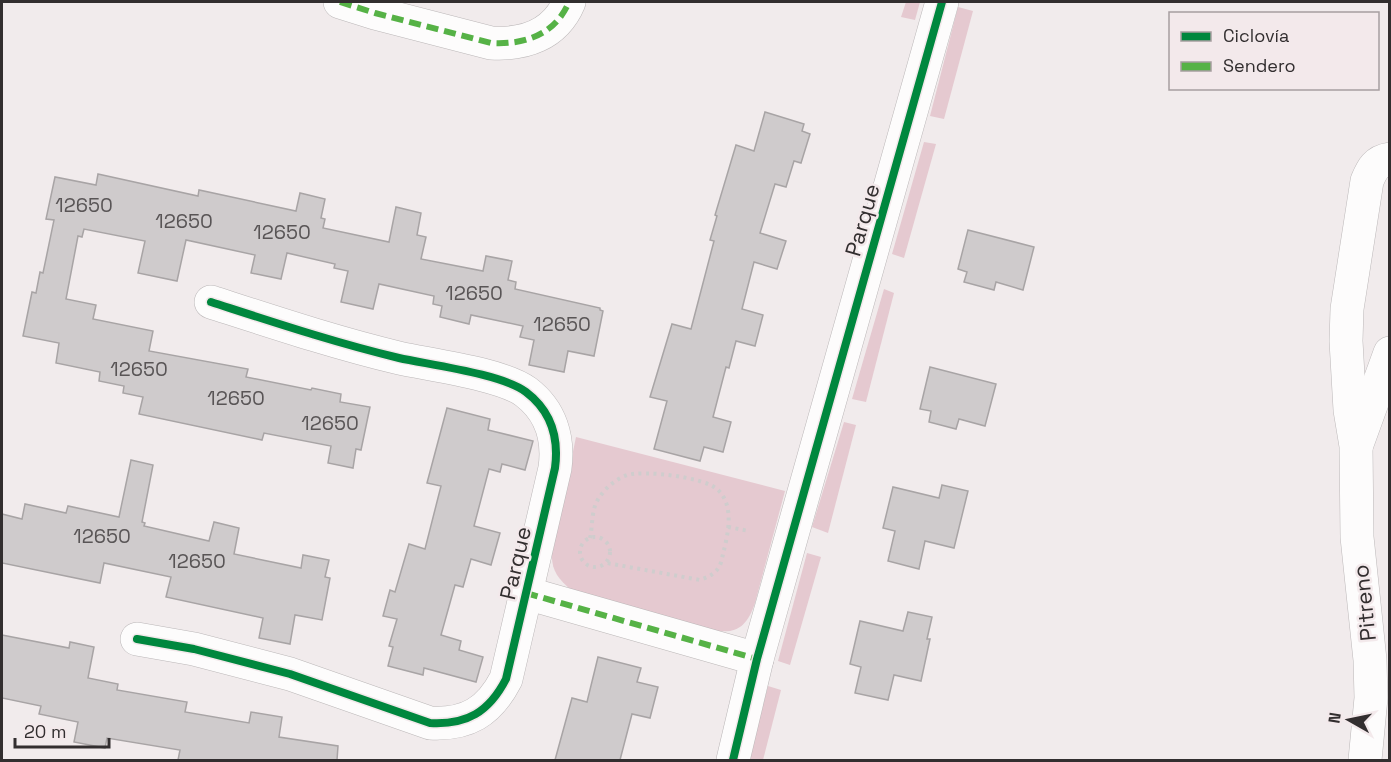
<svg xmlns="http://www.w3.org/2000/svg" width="1391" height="762" viewBox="0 0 1391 762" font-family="'Space Grotesk',sans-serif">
  <rect width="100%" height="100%" fill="#f1ebec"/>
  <g fill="#e5c9d0">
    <polygon points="906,2 920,2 915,20 901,17"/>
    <polygon points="958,7 973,11 944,119 930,116"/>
    <polygon points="924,142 936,144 904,258 892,254"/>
    <polygon points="884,289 894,293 866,402 852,399"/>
    <polygon points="844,422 856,425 828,533 812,527"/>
    <path d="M576 437 785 491 755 603C747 626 737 635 713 630L571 590C558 579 551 570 552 553Z"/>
    <polygon points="807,553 821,557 790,665 778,661"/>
    <polygon points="768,686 781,690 763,760 749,760"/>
  </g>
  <g fill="#cfcbcc" stroke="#a8a4a5" stroke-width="1.5">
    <polygon points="765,112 804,124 802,131 810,134 801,163 794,161 786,187 775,184 760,233 786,241 777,269 754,262 742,309 763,315 755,346 736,341 729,368 726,367 713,417 731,422 723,452 704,447 700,461 654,449 667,401 650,397 672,324 691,329 714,241 710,240 717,216 715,215 736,145 754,151"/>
    <polygon points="98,174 198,196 199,190 296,211 300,193 325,199 321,218 325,219 323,228 389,242 396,207 421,213 417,235 426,237 421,259 483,271 486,256 512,261 508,280 516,282 515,289 600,308 600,310 603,311 594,356 568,351 564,372 529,365 534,340 520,337 523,326 471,315 469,324 440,317 442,306 433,304 434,296 379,284 373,309 341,302 348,271 334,268 335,264 287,253 281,279 251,273 255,255 186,240 177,281 138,273 145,241 84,229 82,237 78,236 66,299 96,305 93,319 153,331 149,351 248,369 246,377 311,390 312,388 341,394 340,402 370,407 361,450 356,449 353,468 328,463 331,446 264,433 262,440 139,414 143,397 123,393 124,386 99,381 100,372 56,363 59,343 23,336 32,292 36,293 40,272 43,273 54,220 46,219 55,177 96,185"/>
    <polygon points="968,230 1034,247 1023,290 996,282 994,290 964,282 967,272 958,269"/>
    <polygon points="930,367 996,384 985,426 959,419 956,429 929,422 931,411 920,409"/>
    <polygon points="447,408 490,419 488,430 533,441 525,470 502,464 500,472 489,469 474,526 500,533 491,565 471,559 463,587 455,585 441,635 461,641 459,650 483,657 476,682 424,668 423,675 388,666 393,647 389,646 397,619 383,616 390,590 395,592 409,544 425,549 441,486 427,483"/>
    <polygon points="131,460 153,465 142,522 145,523 144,526 209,541 214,522 239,528 234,554 301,568 303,555 329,560 325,577 330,578 322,620 295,615 290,644 259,638 263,618 166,597 171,577 104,563 100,583 2,563 2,514 22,519 25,504 66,513 68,506 119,517"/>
    <polygon points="942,485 968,491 954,548 925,541 919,569 888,561 895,531 883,528 893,487 939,498"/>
    <polygon points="908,612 932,617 927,639 930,639 921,681 894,675 888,700 855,693 861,667 850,664 860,621 903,631"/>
    <polygon points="2,635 69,648 70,642 94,647 88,678 118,684 117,690 187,702 185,712 249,723 251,712 282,717 279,737 338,746 337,760 178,760 180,750 107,738 105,748 74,742 78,722 39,714 41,706 2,698"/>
    <polygon points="598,657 641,668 637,682 658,687 650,718 632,714 620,760 555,760 572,698 587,702"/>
  </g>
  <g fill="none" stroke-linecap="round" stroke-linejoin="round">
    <defs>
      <g id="minor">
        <path d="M340 2 375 13 491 43C524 45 555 35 569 2"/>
        <polyline points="1357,444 1390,353"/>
        <polyline points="526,593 757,659"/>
        <path d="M137 639 194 649 290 674 430 723C467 725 489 712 506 679L555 468C559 438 551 411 526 392 502 374 431 365 399 358 336 343 273 322 211 302"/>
        <polyline points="733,760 757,659 942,2"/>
        <path d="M1365 760 1371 698 1370 660 1357 537 1356 446 1350 410 1346 341 1347 309 1367 181C1372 169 1376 161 1390 159"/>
      </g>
    </defs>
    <use href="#minor" stroke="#bbb7b8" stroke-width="34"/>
    <g stroke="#cfcdcd" stroke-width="4" stroke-dasharray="3 4.5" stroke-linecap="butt">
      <polyline points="728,527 749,531"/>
      <circle cx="595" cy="552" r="15"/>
      <path d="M590 538C593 525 591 509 599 498 605 488 616 479 627 475 644 470 703 477 717 489 735 505 728 534 723 554 722 558 721 564 719 567 715 574 708 577 700 580L607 563"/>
    </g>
    <use href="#minor" stroke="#fdfcfc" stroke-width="33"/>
    <g stroke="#56b246" stroke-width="6" stroke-dasharray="12 6" stroke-linecap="butt">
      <path d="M340 2 375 13 491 43C524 45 555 35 569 2"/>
      <polyline points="526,593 757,659"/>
    </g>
    <defs>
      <g id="cycleway">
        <path d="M137 639 194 649 290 674 430 723C467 725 489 712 506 679L555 468C559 438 551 411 526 392 502 374 431 365 399 358 336 343 273 322 211 302"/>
        <polyline points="733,760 757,659 942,2"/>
      </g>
    </defs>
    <use href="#cycleway" stroke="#f3e9eb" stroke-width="11"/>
    <use href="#cycleway" stroke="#00873e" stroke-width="8"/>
  </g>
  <g text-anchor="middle" stroke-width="5" stroke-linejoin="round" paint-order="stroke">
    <g font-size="20" fill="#595556">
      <text x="84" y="212">12650</text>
      <text x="184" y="228">12650</text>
      <text x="282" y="239">12650</text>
      <text x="474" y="300">12650</text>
      <text x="562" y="331">12650</text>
      <text x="139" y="376">12650</text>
      <text x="236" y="405">12650</text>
      <text x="330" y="430">12650</text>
      <text x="102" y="543">12650</text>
      <text x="197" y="568">12650</text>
    </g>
    <g font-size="22" fill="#322e2f" stroke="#f3e9eb">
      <text transform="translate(862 220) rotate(-74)" y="8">Parque</text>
      <text transform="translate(515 563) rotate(-77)" y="8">Parque</text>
      <text transform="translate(1364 603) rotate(-96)" y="8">Pitreno</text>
    </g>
  </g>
  <rect width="1391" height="762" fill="none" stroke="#322e2f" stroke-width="6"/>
  <rect x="1169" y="12" width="210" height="78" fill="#f3e9eb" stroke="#a69ea0" stroke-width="1.5"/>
  <rect x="1181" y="32" width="30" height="9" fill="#00873e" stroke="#a69ea0" stroke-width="1.5"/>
  <text x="1223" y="42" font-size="18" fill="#322e2f">Ciclovía</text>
  <rect x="1181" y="62" width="30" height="9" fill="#56b246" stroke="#a69ea0" stroke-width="1.5"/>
  <text x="1223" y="72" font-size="18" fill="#322e2f">Sendero</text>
  <g transform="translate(1349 720) rotate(279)" stroke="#f3e9eb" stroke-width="4.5" paint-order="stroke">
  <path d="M0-4.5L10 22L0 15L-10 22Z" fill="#322e2f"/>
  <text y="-9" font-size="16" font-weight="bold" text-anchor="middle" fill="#322e2f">N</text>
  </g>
  <path d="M15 738v9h94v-9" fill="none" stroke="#322e2f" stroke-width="3"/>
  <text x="24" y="738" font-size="18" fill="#322e2f" stroke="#f3e9eb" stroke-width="4.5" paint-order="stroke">20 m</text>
</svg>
